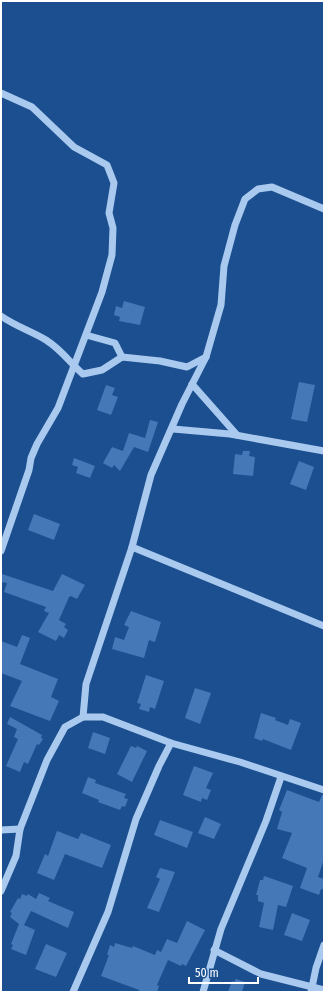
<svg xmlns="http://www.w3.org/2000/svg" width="325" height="993" viewBox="0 0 325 993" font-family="'Fira Sans Condensed',sans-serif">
  <rect width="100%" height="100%" fill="#1b4f8f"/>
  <g fill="#4478b7">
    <polygon points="124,301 145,307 140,325 119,321 120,317 114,315 116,306 122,308"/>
    <polygon points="299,382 315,385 307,422 291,419"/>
    <polygon points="106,385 115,388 112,395 118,397 111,415 97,410"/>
    <polygon points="150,420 158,422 148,452 134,447 120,471 114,465 112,468 103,463 112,447 123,451 129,433 145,438"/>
    <polygon points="243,451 250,451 249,456 255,457 253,476 233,474 235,454 242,455"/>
    <polygon points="74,458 95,466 90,478 76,473 78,467 72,465"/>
    <polygon points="299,461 314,467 306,490 290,484"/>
    <polygon points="34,514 60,524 54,540 28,530"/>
    <polygon points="2,574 53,591 62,574 85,585 77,599 71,596 69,597 59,620 66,624 64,627 68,630 64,638 59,635 56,641 38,632 49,613 44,611 46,607 4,592 7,583 1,582"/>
    <polygon points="131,611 161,622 155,642 149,640 144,658 112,649 115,637 124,640 129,627 124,625"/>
    <polygon points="22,635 30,638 20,664 58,679 51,697 59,701 50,721 10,706 22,681 1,673 1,641 17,647"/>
    <polygon points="146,675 164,681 155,709 150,707 149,712 139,709 141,704 137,703"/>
    <polygon points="195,688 211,693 200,724 185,718"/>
    <polygon points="261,713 276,718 275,720 288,725 290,719 301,723 291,750 263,739 262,741 254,738"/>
    <polygon points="10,717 42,735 41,738 43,739 39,745 37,744 28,764 24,762 20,772 6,766 18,739 14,737 17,729 7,724"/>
    <polygon points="93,732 110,738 105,754 88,748"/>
    <polygon points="131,746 136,748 137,746 147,751 132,782 117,774"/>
    <polygon points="194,766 213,773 206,788 211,790 207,800 202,798 201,802 183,795"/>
    <polygon points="88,777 96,780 95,783 126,794 124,798 128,799 125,807 122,806 120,810 98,802 99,800 82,793"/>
    <polygon points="287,790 319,802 322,795 324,795 324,859 318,877 324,879 324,890 321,889 319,895 300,888 307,868 282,858 292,833 277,829 282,812 279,810"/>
    <polygon points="205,817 221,824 214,839 198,833"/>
    <polygon points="160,820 193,832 187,848 154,835"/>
    <polygon points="57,831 78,839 81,833 111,845 102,868 65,854 54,880 37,873 45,854 48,856"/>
    <polygon points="160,868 175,872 159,912 147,908 160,879 156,877"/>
    <polygon points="264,876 293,886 286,907 278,905 273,930 259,927 264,903 258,901 258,895 256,895 260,880 263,880"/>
    <polygon points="39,893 50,898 48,901 74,912 68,928 31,911 24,925 35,930 26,955 11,949 13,945 11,944 19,924 10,917 12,913 10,912 18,898 20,899 22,894 27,896 28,894 36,899"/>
    <polygon points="292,913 310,920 302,941 284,935"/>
    <polygon points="187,921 205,930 186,966 182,964 181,966 168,960 157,985 159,986 157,992 139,992 139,990 101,976 109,955 107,955 110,945 114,947 115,943 132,948 133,946 155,955 157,950 161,952 167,939 177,943"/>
    <polygon points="46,944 67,953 56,977 35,969"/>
    <polygon points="236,979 245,982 242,992 228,992 232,981 234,982"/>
  </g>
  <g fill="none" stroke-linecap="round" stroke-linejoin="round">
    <g stroke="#a9c9ee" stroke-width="7">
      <polyline points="1,93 32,107 74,147 107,165 114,183 109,213 113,228 112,255 102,292 58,408 37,444 31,458 29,470 1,551"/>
      <path d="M1 316C15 326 31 331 46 340 63 351 69 362 83 374L102 370 122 357 160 361 187 367 206 357"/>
      <polyline points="86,335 115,343 122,357"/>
      <polyline points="192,384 237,435"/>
      <polyline points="173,429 230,434 324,451"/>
      <polyline points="132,547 324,626"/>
      <polyline points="83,717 86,684 132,547 151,475 182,404 206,357 221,305 224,266 235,225 245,199 258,189 272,187 324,209"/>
      <polyline points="1,830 20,829"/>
      <polyline points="1,891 16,856 20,829 47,760 65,727 83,717 103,717 171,743 240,762 324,790"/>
      <polyline points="214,950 261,974 324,990"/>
      <polyline points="73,992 108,912 136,819 159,766 171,743"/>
      <polyline points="203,992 221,929 266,821 281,777"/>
      <polyline points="311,992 316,968 324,945"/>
    </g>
  </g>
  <rect width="325" height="993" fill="none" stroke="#ffffff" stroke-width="4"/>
  <path d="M189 977v6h69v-6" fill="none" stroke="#ffffff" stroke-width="2"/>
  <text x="195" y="977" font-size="12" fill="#ffffff" stroke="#1b4f8f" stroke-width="3" paint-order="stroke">50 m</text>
</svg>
